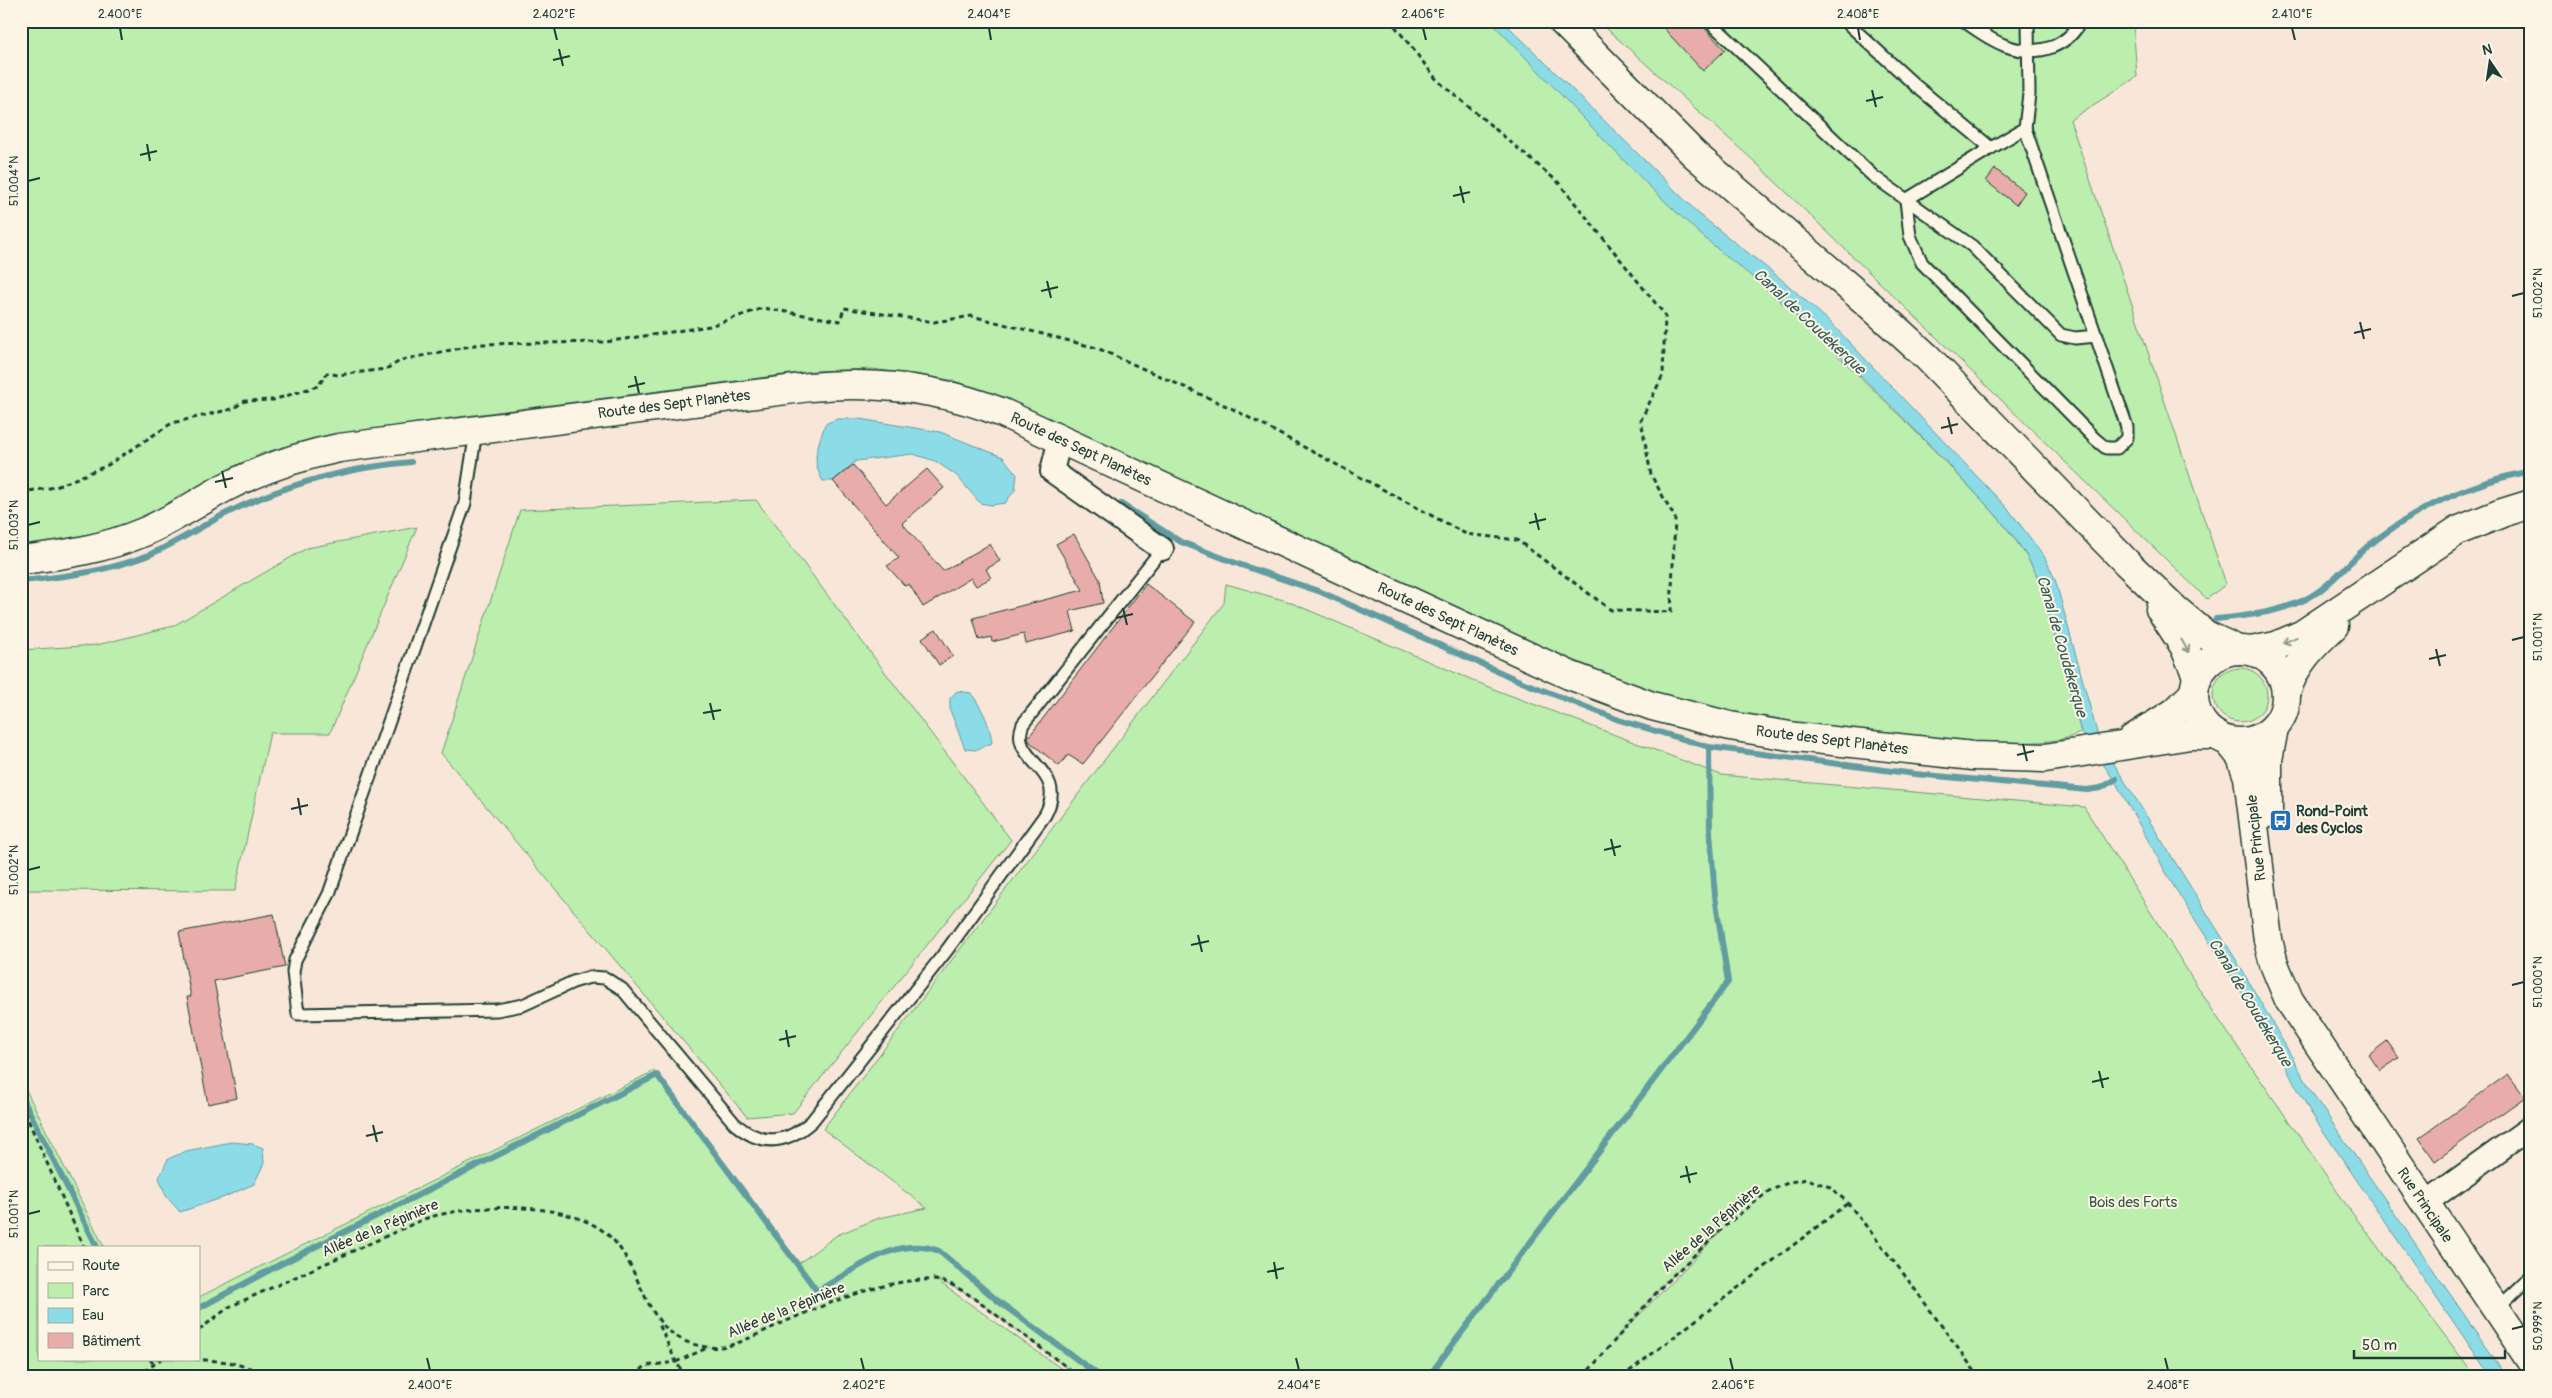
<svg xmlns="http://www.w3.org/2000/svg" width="2552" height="1398" viewBox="0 0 2552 1398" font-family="Pangolin,sans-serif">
  <rect width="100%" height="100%" fill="#f8e7d9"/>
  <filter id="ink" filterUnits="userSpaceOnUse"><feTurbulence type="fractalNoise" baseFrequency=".02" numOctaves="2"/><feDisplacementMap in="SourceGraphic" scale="10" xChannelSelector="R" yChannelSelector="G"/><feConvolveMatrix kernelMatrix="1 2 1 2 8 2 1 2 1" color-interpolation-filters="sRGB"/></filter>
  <g filter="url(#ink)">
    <g fill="#bceeae" stroke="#6e9671" fill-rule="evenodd">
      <path d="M21 21H1490C1581 111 1673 200 1766 288 1830 348 1893 407 1953 470 1988 506 2019 536 2040 582L2081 732C2042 760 1802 726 1747 716 1722 712 1696 705 1673 698 1624 683 1579 662 1532 642L983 390 950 380 873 369 813 371 443 419 305 441 263 453 218 475 147 517 76 539 21 547Z"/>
      <polygon points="1598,21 2133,21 2137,77 2070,120 2226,584 2207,599 1755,162"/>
      <polygon points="756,500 1011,840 793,1113 747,1117 441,753 520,510"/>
      <polygon points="417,527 330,733 270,733 235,891 21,890 21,650 97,645 173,626 307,548"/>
      <path d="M1226 584 1287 601 1496 690 1721 775 2084 807 2215 1014 2350 1210 2476 1377H1079L968 1294 932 1277 1073 1377H21V1080L104 1247H39V1359H199V1297L654 1071 798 1264 837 1235 879 1218 927 1208 823 1129 1224 603ZM1720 1231V1232L1613 1342 1664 1284Z"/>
      <circle cx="2240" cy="695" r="27"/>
    </g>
    <g fill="#8cdce8" stroke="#609ca0">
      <path d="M1490 21H1503L1700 215 1781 279 1829 321 2009 510 2044 556 2055 579 2099 740 2238 963 2316 1099 2507 1377H2491L2311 1113 2260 1021 2173 885 2116 783 2081 732 2040 582C2019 534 1986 505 1951 467 1893 406 1832 346 1769 291 1746 271 1721 253 1699 233 1625 167 1560 91 1490 21Z"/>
      <path d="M837 419H859L940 432 1003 457 1017 475 1015 490 1005 503 991 505 980 503 956 475 935 461 913 454 856 461 833 481H823C810 458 818 448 825 424Z"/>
      <path d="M957 691 971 693C982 708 990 724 992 743L975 750 965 749 950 710V698Z"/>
      <polygon points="231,1142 253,1144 263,1148 264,1163 254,1184 222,1198 180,1212 166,1196 159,1178 168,1159 186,1151"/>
    </g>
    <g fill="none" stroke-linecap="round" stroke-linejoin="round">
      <g stroke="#609ca0" stroke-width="6">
        <polyline points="1121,504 1181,542 1241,565 1321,592 1522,682 1619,720 1709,747 1915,774 2087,790 2101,788 2116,779"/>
        <path d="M21 581C62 577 102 572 141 558 171 547 196 529 225 514 285 484 344 468 411 462"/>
        <path d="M2216 619C2246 616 2274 613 2302 601 2329 589 2347 563 2369 545 2416 509 2472 482 2531 471"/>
        <polyline points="21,1095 97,1247"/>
        <path d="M199 1308 279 1265 657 1075 817 1291C853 1272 896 1234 939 1251L998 1301 1101 1377"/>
        <polyline points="1428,1377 1728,982 1715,896 1710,832 1709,747"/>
      </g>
    </g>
    <g fill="#e8adaa" stroke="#1f3d34">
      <polygon points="1657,21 1698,21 1725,50 1703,71"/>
      <polygon points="1995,169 2025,192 2016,205 1986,181"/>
      <polygon points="853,465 886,504 927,469 944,488 902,523 943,571 990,544 1000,561 986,569 991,578 976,586 971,578 923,607 909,584 905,586 887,566 899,558 833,481"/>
      <polygon points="1074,534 1100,580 1103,603 1070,611 1075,631 1026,644 1024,634 992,642 991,637 979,640 973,618 1083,590 1056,544"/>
      <polygon points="1146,584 1195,622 1083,764 1068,755 1059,766 1030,742 1028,738"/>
      <polygon points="936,629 953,656 939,665 922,638"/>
      <polygon points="274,914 285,967 214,981 237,1098 208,1104 187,997 191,997 179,932"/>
      <polygon points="2387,1041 2399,1058 2380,1071 2369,1055"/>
      <polygon points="2508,1074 2525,1097 2435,1161 2419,1138"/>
    </g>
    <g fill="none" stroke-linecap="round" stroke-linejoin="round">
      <defs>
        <g id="lane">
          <polyline points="1709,21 1873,176 1972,246 2061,335 2075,338 2097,336"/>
          <polyline points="1845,21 1916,86 1991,148 2025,128 2029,94 2028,21"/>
          <path d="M1964 21C1990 40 2019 59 2052 47 2064 42 2075 33 2080 21"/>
          <polyline points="1991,148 1906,200 1910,236 1922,263 2095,439 2106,448 2117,448 2127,438 2127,427 2025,128"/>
          <path d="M476 431 465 503 329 894 295 960 293 972 298 1014 497 1010 523 1005 573 982 590 977 605 978 622 989 735 1124C762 1147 787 1144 812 1121L947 950 1045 815C1071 768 1007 762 1023 724L1162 549"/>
          <polyline points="2496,1309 2531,1276"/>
        </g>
        <g id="street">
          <polyline points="1060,439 1052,471 1162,549"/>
          <polyline points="2424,1204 2531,1127"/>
        </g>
        <g id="secondary">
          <polyline points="1562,21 1694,154 1871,306 1927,357 2127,563 2176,610 2206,635 2238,650"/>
          <path d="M21 560C63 555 104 549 144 532 172 520 197 503 224 488 261 469 299 456 339 448L810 387C877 381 941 388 1003 413L1569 675 1652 706 1730 726 1796 737 1973 756 2045 758 2190 735H2216"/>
          <polyline points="2160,609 2184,646 2198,678"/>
          <circle cx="2240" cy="696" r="46"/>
          <polyline points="2251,651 2276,646 2303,634 2457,531 2502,513 2531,504"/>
          <path d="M2287 691C2294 664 2314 645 2334 626"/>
          <polyline points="2132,739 2175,712 2194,693"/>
          <polyline points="2228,741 2241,757 2248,777 2268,940 2274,964 2289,1000 2531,1361"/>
          <polyline points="2268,813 2268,760 2274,728"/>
        </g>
      </defs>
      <use href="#lane" stroke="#1f3d34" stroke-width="15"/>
      <use href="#street" stroke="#1f3d34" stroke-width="26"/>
      <use href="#secondary" stroke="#1f3d34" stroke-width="31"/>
      <g stroke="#1f3d34" stroke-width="3" stroke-dasharray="5 4" stroke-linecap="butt">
        <polyline points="21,492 56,487 108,465 172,423 232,409 245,401 273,400 318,386 327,373 338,375 386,369 402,360 480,344 605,342 710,326 763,308 840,321 844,308 934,322 972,316 1097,348 1231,408 1466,534 1517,540 1611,610 1671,612 1675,518 1651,475 1641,420 1663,375 1665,315 1558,182 1437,80 1391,21"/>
        <polyline points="21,1104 84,1247"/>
        <path d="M199 1330 229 1307 424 1219C472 1203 579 1198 615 1242 647 1280 645 1339 707 1347 730 1350 751 1337 771 1328 813 1309 895 1273 941 1281 951 1283 959 1289 968 1294L1080 1377"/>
        <polyline points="150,1359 154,1365"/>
        <polyline points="194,1359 229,1362 267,1373 271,1377"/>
        <polyline points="137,1377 161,1359"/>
        <polyline points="635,1377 645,1366 676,1362 658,1322"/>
        <polyline points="686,1377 676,1362 709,1347"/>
        <polyline points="1583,1377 1664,1284 1727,1224 1769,1191 1790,1182 1807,1179 1830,1187 1848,1203 1903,1273 1979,1377"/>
        <polyline points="1622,1377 1848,1203"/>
      </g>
      <use href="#lane" stroke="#fcf5e5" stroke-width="11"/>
      <use href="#street" stroke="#fcf5e5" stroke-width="22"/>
      <use href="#secondary" stroke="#fcf5e5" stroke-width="28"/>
    </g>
    <defs><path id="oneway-shaft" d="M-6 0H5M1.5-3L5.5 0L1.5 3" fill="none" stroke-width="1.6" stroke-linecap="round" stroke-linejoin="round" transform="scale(1.25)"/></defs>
    <g stroke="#8e998c">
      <use href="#oneway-shaft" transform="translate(2290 640) rotate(156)"/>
      <use href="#oneway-shaft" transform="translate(2185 646) rotate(61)"/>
    </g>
  </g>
  <path fill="none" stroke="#1f3d34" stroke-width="2" d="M120 28 122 40M554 28 557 40M989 28 991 40M1423 28 1426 40M1858 28 1860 40M2292 28 2295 40M559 49 563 66M553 60 570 56M1872 90 1876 107M1866 101 1883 97M147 144 150 161M140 155 157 151M28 181 40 178M1460 186 1464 203M1453 196 1470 192M1047 281 1051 298M1041 291 1058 287M2512 296 2524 293M2360 322 2364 339M2354 333 2371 329M635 376 639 393M628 387 645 383M1948 417 1952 434M1941 428 1958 424M222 471 226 488M215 482 233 478M1535 513 1539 530M1529 523 1546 519M28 525 40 522M1123 608 1127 625M1116 618 1133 614M2512 640 2524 637M2436 649 2440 666M2429 659 2446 655M710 703 714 720M703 713 721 710M2023 744 2027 761M2017 755 2034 751M298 798 301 815M291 809 308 805M1611 839 1615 856M1604 850 1621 846M28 870 40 867M1198 935 1202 952M1191 945 1209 941M2512 985 2524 982M786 1030 789 1047M779 1040 796 1036M2099 1071 2103 1088M2092 1082 2109 1078M373 1125 377 1142M366 1136 383 1132M1686 1166 1690 1183M1680 1177 1697 1173M28 1214 40 1211M1274 1262 1277 1279M1267 1272 1284 1268M2512 1329 2524 1326M427 1358 430 1370M861 1358 864 1370M1296 1358 1299 1370M1730 1358 1733 1370M2165 1358 2168 1370"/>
  <defs>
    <symbol id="bus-square" viewBox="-11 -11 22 22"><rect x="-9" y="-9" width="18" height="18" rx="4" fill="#1f6fb2" stroke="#fcf5e5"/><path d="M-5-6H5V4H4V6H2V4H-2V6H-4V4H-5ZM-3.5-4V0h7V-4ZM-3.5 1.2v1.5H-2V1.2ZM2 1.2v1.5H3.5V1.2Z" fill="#fff"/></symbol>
  </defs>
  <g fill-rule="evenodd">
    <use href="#bus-square" x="2268" y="808" width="25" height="25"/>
  </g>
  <g text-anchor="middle" stroke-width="4" stroke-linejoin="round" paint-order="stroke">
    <g font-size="15" fill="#1f3d34" stroke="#fcf5e5">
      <text transform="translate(674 404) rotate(-7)" y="5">Route des Sept Planètes</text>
      <text transform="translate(1081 449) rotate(25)" y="5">Route des Sept Planètes</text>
      <text transform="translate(1448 619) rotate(25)" y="5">Route des Sept Planètes</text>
      <text transform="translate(1832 740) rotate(7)" y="5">Route des Sept Planètes</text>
      <text transform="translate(2256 838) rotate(-96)" y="5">Rue Principale</text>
      <text transform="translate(2425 1205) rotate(56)" y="5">Rue Principale</text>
      <text transform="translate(380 1228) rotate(-23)" y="5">Allée de la Pépinière</text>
      <text transform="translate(1711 1228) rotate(-41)" y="5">Allée de la Pépinière</text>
      <text transform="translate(786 1310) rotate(-22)" y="5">Allée de la Pépinière</text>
    </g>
    <g font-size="15" font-weight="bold" fill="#1f3d34" stroke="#fcf5e5" text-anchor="start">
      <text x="2296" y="816">Rond-Point<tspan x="2296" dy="17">des Cyclos</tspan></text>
    </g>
    <g font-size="15" fill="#375846" stroke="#fcf5e5">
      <text x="2133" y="1207">Bois des Forts</text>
    </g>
    <g font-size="16" font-style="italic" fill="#355d58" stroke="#fcf5e5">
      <text transform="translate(1810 321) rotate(43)" y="6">Canal de Coudekerque</text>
      <text transform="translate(2063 646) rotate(74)" y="6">Canal de Coudekerque</text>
      <text transform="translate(2251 1002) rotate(59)" y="6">Canal de Coudekerque</text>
    </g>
  </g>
  <rect width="2552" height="1398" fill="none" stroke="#fcf5e5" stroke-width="55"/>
  <rect x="38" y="1246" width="162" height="115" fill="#fcf5e5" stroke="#a4ab9e"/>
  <rect x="48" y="1262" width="25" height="8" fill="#fcf5e5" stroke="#a4ab9e"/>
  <text x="82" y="1270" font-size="15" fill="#1f3d34">Route</text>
  <rect x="48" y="1283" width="25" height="15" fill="#bceeae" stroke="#a4ab9e"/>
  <text x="82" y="1296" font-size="15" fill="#1f3d34">Parc</text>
  <rect x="48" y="1308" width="25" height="15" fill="#8cdce8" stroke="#a4ab9e"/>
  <text x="82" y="1320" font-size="15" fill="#1f3d34">Eau</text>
  <rect x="48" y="1333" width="25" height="15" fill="#e8adaa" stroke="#a4ab9e"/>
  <text x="82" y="1346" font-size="15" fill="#1f3d34">Bâtiment</text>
  <g transform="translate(2490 62) rotate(347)" stroke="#fcf5e5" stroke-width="4" paint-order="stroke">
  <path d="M0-4L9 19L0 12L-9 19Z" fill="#1f3d34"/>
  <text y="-8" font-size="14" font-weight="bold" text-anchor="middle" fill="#1f3d34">N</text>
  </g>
  <path d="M2354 1350v8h151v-8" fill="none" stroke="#1f3d34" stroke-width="2.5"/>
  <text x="2362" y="1350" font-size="15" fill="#1f3d34" stroke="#fcf5e5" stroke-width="4" paint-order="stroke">50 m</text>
  <rect x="28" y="28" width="2496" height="1342" fill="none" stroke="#1f3d34" stroke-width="2"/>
  <g font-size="12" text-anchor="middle" fill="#1f3d34">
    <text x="120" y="18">2.400°E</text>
    <text x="554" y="18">2.402°E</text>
    <text x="989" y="18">2.404°E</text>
    <text x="1423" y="18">2.406°E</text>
    <text x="1858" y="18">2.408°E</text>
    <text x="2292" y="18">2.410°E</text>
    <text transform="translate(14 181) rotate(-90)" y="4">51.004°N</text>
    <text transform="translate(2538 293) rotate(-90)" y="4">51.002°N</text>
    <text transform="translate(14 525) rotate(-90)" y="4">51.003°N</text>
    <text transform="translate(2538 637) rotate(-90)" y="4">51.001°N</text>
    <text transform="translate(14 870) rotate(-90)" y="4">51.002°N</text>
    <text transform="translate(2538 982) rotate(-90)" y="4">51.000°N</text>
    <text transform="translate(14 1214) rotate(-90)" y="4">51.001°N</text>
    <text transform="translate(2538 1326) rotate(-90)" y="4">50.999°N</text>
    <text x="430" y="1389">2.400°E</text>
    <text x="864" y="1389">2.402°E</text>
    <text x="1299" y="1389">2.404°E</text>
    <text x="1733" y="1389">2.406°E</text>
    <text x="2168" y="1389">2.408°E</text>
  </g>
</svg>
